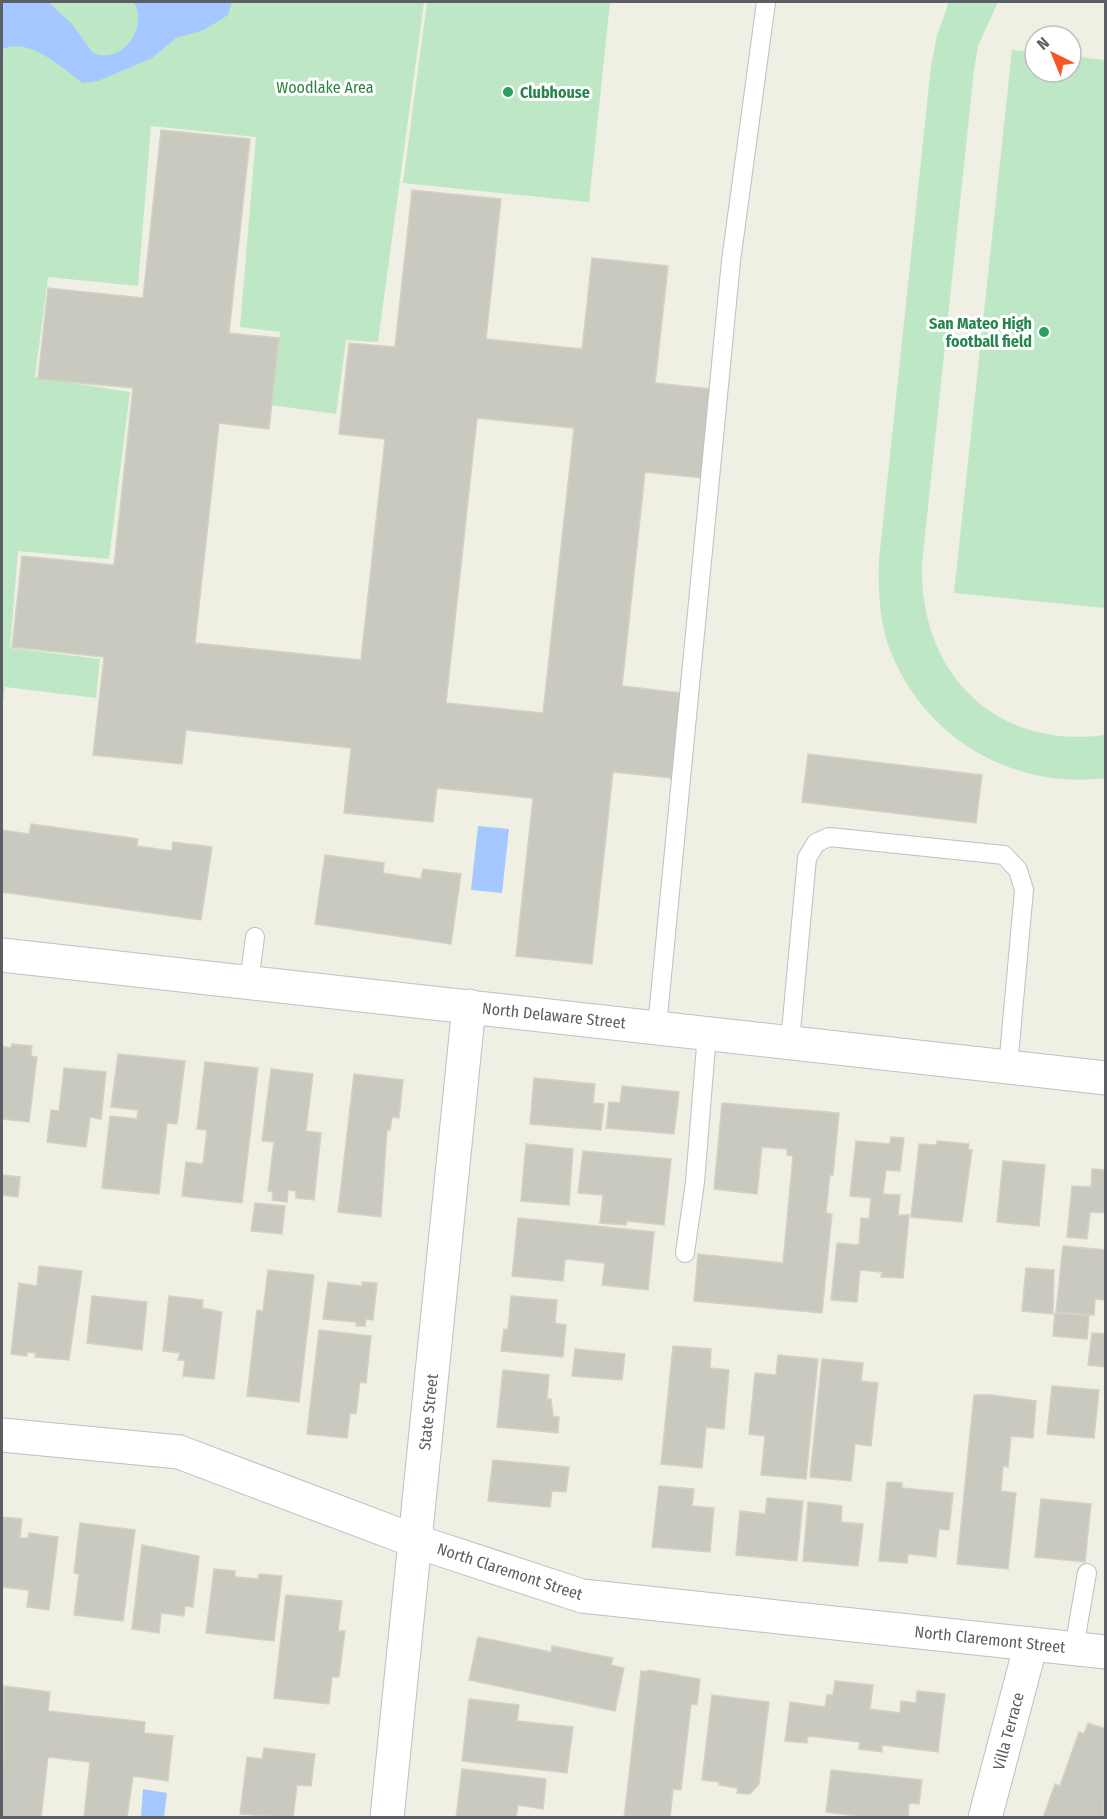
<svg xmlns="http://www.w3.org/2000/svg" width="1107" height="1819" viewBox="0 0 1107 1819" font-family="'Fira Sans Condensed',sans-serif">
  <rect width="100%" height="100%" fill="#efefe3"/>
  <g fill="#bee8c5">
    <polygon points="2,2 424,2 378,342 346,340 336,414 271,405 280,332 240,327 256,137 151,126 138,286 48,277 35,377 130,392 109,559 18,551 10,648 100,659 96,698 5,687 2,710"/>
    <polygon points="427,2 610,2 589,202 403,183"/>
    <path d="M949 2H998L978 46 974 70 922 564C919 672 995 750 1105 735V778C1014 790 927 739 892 655 879 624 878 592 879 560L931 66 937 35Z"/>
    <polygon points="1012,50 1035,52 1035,72 1071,72 1071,56 1105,60 1105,608 954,593"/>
  </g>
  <g fill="#a4c8ff">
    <path d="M2 2H48L72 24 93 53C122 65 149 28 134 2H232L228 15 204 30 176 38 152 58 98 81 83 83C61 68 31 37 2 49Z"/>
    <polygon points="478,826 509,829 502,893 471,890"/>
    <polygon points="143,1789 167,1793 164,1817 141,1817"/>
  </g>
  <g fill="#cac9c0" stroke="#d4d2c1" stroke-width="1.5" fill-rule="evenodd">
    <path d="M161 130 250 139 229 333 279 338 269 429 219 423 195 643 361 660 385 439 339 434 349 343 395 347 412 190 501 199 486 339 582 349 592 258 668 266 655 383 711 389 702 478 645 472 622 686 681 693 672 778 613 772 592 964 516 956 533 798 437 788 433 822 344 813 351 748 186 730 182 764 93 755 104 657 12 647 22 556 114 565 133 388 38 379 48 288 143 298ZM477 418 574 428 543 713 446 703Z"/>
    <polygon points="808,754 982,775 976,823 802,802"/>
    <polygon points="31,824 138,839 137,846 172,851 173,842 212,847 201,920 2,892 2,830 29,834"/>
    <polygon points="325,855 384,863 383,873 421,879 423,869 461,874 451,944 315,924"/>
    <polygon points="12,1044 32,1046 31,1056 37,1057 29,1122 2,1119 2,1046 11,1048"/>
    <polygon points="118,1054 185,1061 177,1124 167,1123 159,1194 102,1188 110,1116 137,1119 138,1110 111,1107"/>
    <polygon points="205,1062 258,1068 242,1203 182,1196 186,1162 203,1164 207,1130 197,1129"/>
    <polygon points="64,1068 106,1072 101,1119 90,1117 86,1147 47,1142 51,1110 59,1111"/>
    <polygon points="271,1069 313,1074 306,1131 321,1133 314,1200 296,1198 296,1191 288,1190 287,1202 272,1200 273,1192 268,1191 274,1142 262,1141"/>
    <polygon points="354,1074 403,1080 399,1118 392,1117 390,1130 387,1130 381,1217 338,1212"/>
    <polygon points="534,1078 595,1084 593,1103 604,1104 601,1130 530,1124"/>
    <polygon points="622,1086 679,1092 674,1134 606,1128 609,1102 620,1103"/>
    <polygon points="722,1103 839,1113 833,1175 830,1175 826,1213 832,1214 822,1313 694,1301 698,1254 783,1263 793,1156 787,1155 787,1149 762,1147 757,1194 714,1189"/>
    <polygon points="891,1137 904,1138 900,1171 886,1170 883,1194 900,1195 898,1215 909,1215 903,1278 881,1277 882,1272 860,1270 857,1302 831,1300 837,1243 859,1245 861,1218 869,1219 871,1198 850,1196 856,1141 890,1144"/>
    <polygon points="937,1141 969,1144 968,1149 972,1150 962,1222 911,1217 919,1144 937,1145"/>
    <polygon points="526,1144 573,1149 569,1205 521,1201"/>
    <polygon points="583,1151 671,1159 664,1225 627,1221 626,1225 600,1223 603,1195 578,1193"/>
    <polygon points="1003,1161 1045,1165 1039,1226 997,1222"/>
    <polygon points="1092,1169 1106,1170 1106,1213 1090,1212 1087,1239 1067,1237 1072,1186 1091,1187"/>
    <polygon points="2,1175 20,1177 18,1197 2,1195"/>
    <polygon points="255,1203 285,1206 282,1234 251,1231"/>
    <polygon points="518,1218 654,1232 648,1290 602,1285 605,1263 565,1259 563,1281 512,1276"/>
    <polygon points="1063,1246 1106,1250 1105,1300 1095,1299 1094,1315 1056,1312"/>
    <polygon points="39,1266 82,1271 69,1360 35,1357 36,1353 27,1352 27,1356 11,1354 19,1283 37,1286"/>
    <polygon points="1026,1268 1054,1270 1053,1314 1022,1311"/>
    <polygon points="268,1270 314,1275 299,1402 247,1396 257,1310 263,1311"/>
    <polygon points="328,1282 362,1286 362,1282 377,1283 373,1320 366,1319 365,1326 356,1326 356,1322 323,1319"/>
    <polygon points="92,1296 147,1302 142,1350 87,1343"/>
    <polygon points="169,1296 203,1300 202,1308 222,1312 214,1379 183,1376 185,1360 178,1360 180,1353 163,1351"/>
    <polygon points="511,1296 557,1300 555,1323 566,1325 563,1357 501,1351 504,1329 508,1330"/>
    <polygon points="1055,1313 1089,1316 1087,1339 1053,1336"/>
    <polygon points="319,1330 371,1336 366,1383 360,1382 356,1414 350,1413 347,1438 307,1434"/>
    <polygon points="1092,1333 1106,1334 1106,1367 1088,1365"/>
    <polygon points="673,1346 711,1349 710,1368 729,1370 724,1429 706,1427 702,1468 661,1464"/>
    <polygon points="575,1349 625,1354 622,1380 572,1376"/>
    <polygon points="778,1355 818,1359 806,1479 761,1475 765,1436 749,1434 755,1373 776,1375"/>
    <polygon points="822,1359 863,1363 861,1381 878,1383 871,1446 855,1444 851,1481 810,1477"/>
    <polygon points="503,1370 549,1375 547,1399 551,1399 553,1416 559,1417 558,1433 497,1427"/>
    <polygon points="1052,1386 1099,1390 1094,1438 1047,1434"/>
    <polygon points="974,1395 992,1395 1036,1401 1033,1438 1011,1436 1008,1467 1003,1466 1001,1491 1016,1493 1008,1569 957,1564"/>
    <polygon points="493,1460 569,1467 566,1492 552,1491 550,1507 488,1501"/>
    <polygon points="887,1482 902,1483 902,1488 953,1493 949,1530 939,1529 936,1557 908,1554 907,1563 879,1561"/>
    <polygon points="659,1486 694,1489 692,1506 714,1508 710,1552 652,1547"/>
    <polygon points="767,1498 803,1501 797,1561 736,1555 740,1511 765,1514"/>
    <polygon points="1041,1499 1091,1504 1085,1562 1035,1557"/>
    <polygon points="808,1502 842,1506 841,1522 863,1524 858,1566 803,1561"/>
    <polygon points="2,1517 22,1519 20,1538 28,1538 29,1533 58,1537 49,1610 27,1607 29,1590 2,1587"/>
    <polygon points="80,1523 135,1530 123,1621 74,1615 79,1574 74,1573"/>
    <polygon points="142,1545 199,1556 193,1607 185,1606 184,1616 161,1613 159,1633 132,1629"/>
    <polygon points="214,1569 235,1571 235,1577 258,1579 259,1574 282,1576 274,1641 206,1633"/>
    <polygon points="286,1595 342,1601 338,1631 345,1631 339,1677 332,1677 329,1704 274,1698"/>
    <polygon points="478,1637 551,1652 552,1646 613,1658 611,1665 624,1668 615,1711 469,1680"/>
    <polygon points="648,1670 700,1679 697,1705 691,1704 681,1790 673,1789 670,1818 624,1818 641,1671 648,1672"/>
    <polygon points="835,1681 873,1685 870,1709 900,1713 901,1701 916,1703 917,1691 945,1694 938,1752 882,1745 882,1752 859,1749 860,1742 808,1736 807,1743 785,1741 790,1702 825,1707 827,1695 833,1695"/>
    <polygon points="4,1686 50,1692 48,1711 145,1722 144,1733 173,1736 168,1781 133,1776 127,1818 84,1818 90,1762 48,1757 41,1818 2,1818"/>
    <polygon points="712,1695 769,1702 759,1784 750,1794 737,1793 738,1788 719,1785 719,1782 702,1780"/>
    <polygon points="469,1699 519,1705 517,1721 573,1727 567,1773 462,1761"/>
    <polygon points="1088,1723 1106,1729 1104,1818 1043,1818 1055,1784 1060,1786 1079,1732 1084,1734"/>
    <polygon points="264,1748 315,1754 311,1786 297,1785 293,1818 240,1814 247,1757 262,1759"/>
    <polygon points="462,1769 546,1779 543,1809 518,1805 516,1818 456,1818"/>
    <polygon points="831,1770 922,1780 919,1804 909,1803 908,1818 873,1818 826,1812"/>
  </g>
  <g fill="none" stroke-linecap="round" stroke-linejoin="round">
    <defs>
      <g id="lane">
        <polyline points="249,982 255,937"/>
        <polyline points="657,1027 731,261 766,2"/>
        <polyline points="790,1042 807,858 816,843 829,837 1004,855 1018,870 1024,890 1008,1067"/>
        <polyline points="685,1253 695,1182 707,1033"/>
        <polyline points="1074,1648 1087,1573"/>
      </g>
      <g id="street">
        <polyline points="2,1435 179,1452 415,1541 582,1596 1106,1652"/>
        <polyline points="387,1818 469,1006"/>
        <polyline points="985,1818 1031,1644"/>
      </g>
      <polyline id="secondary" points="2,955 1106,1078"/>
    </defs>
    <use href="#lane" stroke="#bdbfc6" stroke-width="20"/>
    <use href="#street" stroke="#bdbfc6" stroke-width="35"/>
    <use href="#secondary" stroke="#bec0c8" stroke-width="35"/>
    <use href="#lane" stroke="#fff" stroke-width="18"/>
    <use href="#street" stroke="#fff" stroke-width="33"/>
    <use href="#secondary" stroke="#fff" stroke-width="33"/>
  </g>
  <g fill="#2e9e5b" stroke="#fff" stroke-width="2">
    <circle cx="508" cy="92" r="6"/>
    <circle cx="1044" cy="332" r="6"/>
  </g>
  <g text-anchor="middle" stroke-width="6" stroke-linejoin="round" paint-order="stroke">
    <g font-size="16" fill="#2e8240" stroke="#fff">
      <text x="325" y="93">Woodlake Area</text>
    </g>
    <g font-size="16" font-weight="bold" fill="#27864d" stroke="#fff" text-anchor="start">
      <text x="520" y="98">Clubhouse</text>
      <text x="1032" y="329" text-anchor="end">San Mateo High<tspan x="1032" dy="18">football field</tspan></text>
    </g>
    <g font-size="16" fill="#5b5e65" stroke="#fff">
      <text transform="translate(554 1015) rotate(6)" y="6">North Delaware Street</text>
      <text transform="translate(428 1412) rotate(-84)" y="6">State Street</text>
      <text transform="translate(510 1571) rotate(18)" y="6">North Claremont Street</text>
      <text transform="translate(990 1639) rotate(6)" y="6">North Claremont Street</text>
      <text transform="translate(1008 1731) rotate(-75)" y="6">Villa Terrace</text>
    </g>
  </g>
  <rect width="1107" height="1819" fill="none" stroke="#5b5e65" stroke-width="6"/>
  <g transform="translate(1053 54) rotate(317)"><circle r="28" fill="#ffffff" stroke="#bdbfc1" stroke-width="1.5"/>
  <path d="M0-4.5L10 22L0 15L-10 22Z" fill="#f55724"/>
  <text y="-9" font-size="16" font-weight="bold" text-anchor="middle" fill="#5b5e65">N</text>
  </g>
</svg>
